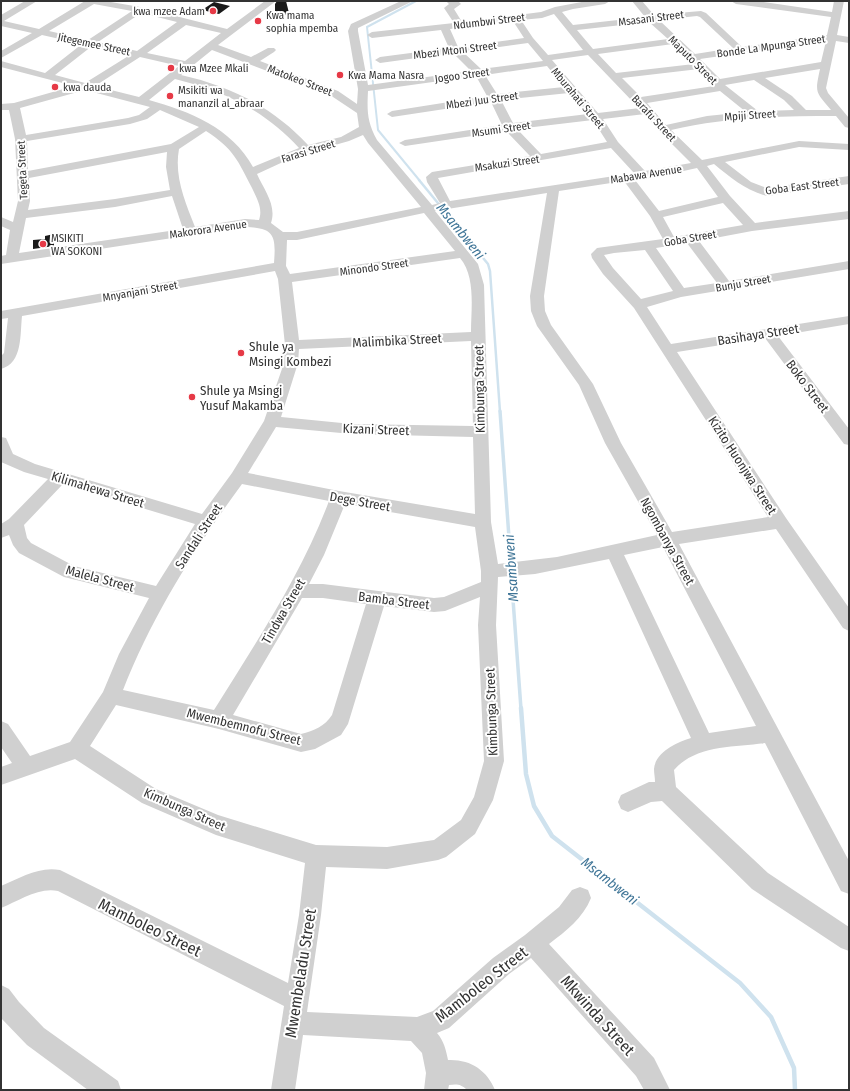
<svg xmlns="http://www.w3.org/2000/svg" width="850" height="1091" viewBox="0 0 850 1091" font-family="'Fira Sans Condensed',sans-serif">
  <rect width="100%" height="100%" fill="#fff"/>
  <g fill="none" stroke-linecap="round" stroke-linejoin="round">
    <polyline stroke="#cfe2ee" stroke-width="2" points="416,1 367,27 378,130 420,181"/>
    <polyline stroke="#cfe2ee" stroke-width="2.5" points="419,180 488,264 490,271 500,412"/>
    <g stroke="#cfe2ee" stroke-width="3.5">
      <polyline points="500,411 511,566"/>
      <polyline points="511,572 521,709"/>
    </g>
    <polyline stroke="#cfe2ee" stroke-width="4.5" points="521,708 526,774 534,806 552,836 740,983 771,1017 794,1068 795,1090"/>
  </g>
  <g fill="#1a1a1a">
    <polygon points="277,1 286,1 289,13 285,14 286,15 275,16 275,4"/>
    <polygon points="214,2 230,6 219,14 202,10"/>
    <polygon points="54,234 54,246 33,249 33,240 45,239 45,236"/>
  </g>
  <g fill="none" stroke-linecap="round" stroke-linejoin="round">
    <g fill="#d0d0d0" fill-rule="evenodd">
      <path d="M25 1H37L4 21 39 29 85 1H105L140 7 227 29 265 1H276L218 45 251 57 268 48H274L276 50 274 52 260 61 338 91 357 104 358 89 348 31 351 24 401 1H413L358 28V31L368 85 471 71 453 53 380 63 375 60 380 57 449 48 441 30 372 38 367 35 372 32 454 23 444 8 449 4 446 1 459 2 461 4 454 9 462 22 541 12 555 7 587 1H610L605 4 573 9 562 12 573 25 645 17 632 1H642L654 15 701 11 706 13 742 47 827 35 831 17 736 4 731 1H756L832 12 834 1H844L837 35 849 37V43L836 41 826 88 828 93 849 118V128L845 127 836 116C780 116 725 117 671 130L702 160 799 141 849 144V150L799 147 725 162 751 182 767 188 849 176V184L767 196C745 190 731 178 714 164L707 166 730 196 755 223 849 211V219L752 231 699 241 729 281 849 261V269L681 297 647 307 671 344 849 316V324L778 336 849 429V445L844 444 765 338 677 352 786 518 849 608V631L843 628 776 529 679 544 849 861V894L841 891 765 743C734 747 695 745 674 770L676 787 768 873 849 927V951L841 948 752 889 662 801 651 802 628 812 621 809 618 802 621 795 649 782H655C655 778 654 773 654 769 655 752 678 742 691 738L609 559 535 574 498 577 496 625 504 761 493 800 475 834 446 857 438 860 387 869 326 867 321 915 307 1012 417 1017 433 1011 493 958 525 935 559 907 572 890 580 887 588 890 591 898C583 918 566 931 549 944L654 1058 670 1090H644L636 1076 531 958 509 974 449 1028 437 1033C444 1041 446 1050 448 1060 470 1059 487 1070 495 1090H467C461 1084 457 1084 449 1085L448 1090H424L426 1073 422 1053 411 1041 303 1035 295 1090H271L284 1006 58 891C38 887 19 901 1 908V886C20 878 39 866 60 870L288 983 299 915 305 863 216 835 142 803 75 759 1 785V767L12 763 1 747V721L8 724 30 756 70 742 103 692 119 654 149 598 64 577 19 553 13 545 9 535 1 538V524L9 519 48 479 24 472 1 462V437L6 438 13 454 35 464 202 514 232 473 264 421 284 363 285 345 278 279 275 271 22 316C20 334 23 363 1 369V356L4 353 8 318 1 319V311L274 263C276 236 275 228 245 227L1 264V256L6 255 10 230 1 226V217L13 222 18 201 15 139 9 110H1V104L14 103 74 86 1 67V61L45 73 82 44 42 35 1 58V51L32 33 1 26V15ZM94 4 132 11 88 40 49 31ZM141 13 177 22 137 51 98 42ZM554 14 583 50 548 55 533 38 521 20 542 18ZM697 16 700 17 733 48 695 54 659 20ZM513 21 524 38 458 47 450 29ZM649 22 668 39 593 49 577 30ZM186 25 221 33 185 61 147 53ZM826 41 821 62 720 79 700 59ZM528 43 543 61 481 69 463 52ZM673 44 694 64 616 73 598 54ZM92 46 130 55 85 83 55 75ZM212 50 330 95 357 113 359 127 341 137 308 145C273 107 230 86 181 75ZM588 55 634 103 640 108 598 113 552 60ZM140 57 179 66 139 97 95 86ZM547 66 564 87 497 94 485 75ZM699 69 714 86 641 97 622 78ZM820 69C815 93 815 91 831 110H806L792 96 765 78ZM476 76 487 96 392 111 387 114 392 117 491 102 502 125 405 140 399 143 405 146 506 131 530 156 432 172 426 177 427 182 440 203 432 205 377 140C367 122 367 111 368 91ZM175 79C224 91 264 110 299 148L253 167C232 128 189 111 149 100ZM754 80 784 100 794 110 758 111 725 85ZM85 90 150 107 139 115 128 118 26 135 20 108ZM720 91 746 112 707 116 666 125 647 103ZM569 93 588 114 513 123 501 100ZM160 110 199 127 171 144 28 171 27 141 130 124 147 119ZM645 114 659 131 691 163 645 171 618 142 603 119ZM593 120 607 142 541 154 517 129ZM206 131C234 149 238 161 252 188 257 199 263 208 259 220L245 219 195 227C185 202 174 176 179 149ZM363 135 368 143 421 207 297 232H283L271 223C277 205 264 190 257 174L296 156 349 141ZM611 148 634 173 450 201 438 178ZM167 152 166 167 170 190 115 199 28 210 30 201 29 178ZM697 168 718 197 659 211 635 180H643ZM624 181 650 216 663 239 597 248 591 254 592 258 603 274 634 308 768 517 672 532 621 443 593 384 551 325 545 311 544 296 559 191ZM547 193 530 296 531 311 537 326 579 385 605 443 657 535 557 557 498 564 491 522 484 285 478 264 435 211ZM172 196 183 229 19 253 26 218 115 207ZM723 203 743 225 674 237 663 217ZM424 213 455 251 290 274 286 266 287 240H297ZM687 243 717 283 684 288 656 248ZM645 250 673 291 641 299 613 268 604 255 614 253ZM460 258C476 277 471 309 471 332L299 340 292 282ZM471 341 473 426 352 424 281 417 298 363 299 349ZM276 427 352 434 473 437 475 514 339 491 248 473ZM63 484 195 524 156 586 74 566 31 543 27 538 24 525ZM242 484 329 501C301 576 256 642 214 710L123 690C152 616 195 548 242 484ZM345 504 475 527 481 571V582L444 597 434 598 323 584H309L324 555ZM663 547 756 726 709 733 624 555ZM480 597 478 625 484 761 474 797 461 820 434 840 387 847 316 845 218 815 156 789 90 746 116 705 219 729 301 752 315 749 341 735 348 724 384 606 434 612 445 611ZM302 598H323L366 604 332 715C325 726 314 731 301 734L233 715Z"/>
      <polygon points="1,985 9,989 19,1002 44,1028 118,1081 121,1090 88,1090 27,1045 1,1018"/>
    </g>
  </g>
  <g fill="#e63946" stroke="#fff" stroke-width="1.5">
    <circle cx="213" cy="11" r="4"/>
    <circle cx="258" cy="21" r="4"/>
    <circle cx="171" cy="68" r="4"/>
    <circle cx="340" cy="75" r="4"/>
    <circle cx="55" cy="87" r="4"/>
    <circle cx="170" cy="96" r="4"/>
    <circle cx="43" cy="244" r="4"/>
    <circle cx="241" cy="353" r="4"/>
    <circle cx="192" cy="397" r="4"/>
  </g>
  <g text-anchor="middle" stroke-width="4" stroke-linejoin="round" paint-order="stroke">
    <g font-size="11" fill="#333" stroke="#fff" text-anchor="start">
      <text x="205" y="15" text-anchor="end">kwa mzee Adam</text>
      <text x="266" y="19">Kwa mama<tspan x="266" dy="13">sophia mpemba</tspan></text>
      <text x="179" y="72">kwa Mzee Mkali</text>
      <text x="348" y="79">Kwa Mama Nasra</text>
      <text x="63" y="91">kwa dauda</text>
      <text x="178" y="94">Msikiti wa<tspan x="178" dy="13">mananzil al_abraar</tspan></text>
      <text x="51" y="242">MSIKITI<tspan x="51" dy="13">WA SOKONI</tspan></text>
    </g>
    <g font-size="11" fill="#333" stroke="#fff">
      <text transform="translate(651 18) rotate(-7)" y="4">Msasani Street</text>
      <text transform="translate(489 21) rotate(-7)" y="4">Ndumbwi Street</text>
      <text transform="translate(94 44) rotate(12)" y="4">Jitegemee Street</text>
      <text transform="translate(771 46) rotate(-8)" y="4">Bonde La Mpunga Street</text>
      <text transform="translate(455 50) rotate(-7)" y="4">Mbezi Mtoni Street</text>
      <text transform="translate(693 60) rotate(45)" y="4">Maputo Street</text>
      <text transform="translate(462 75) rotate(-8)" y="4">Jogoo Street</text>
      <text transform="translate(300 80) rotate(21)" y="4">Matokeo Street</text>
      <text transform="translate(578 98) rotate(50)" y="4">Mburahati Street</text>
      <text transform="translate(482 100) rotate(-8)" y="4">Mbezi Juu Street</text>
      <text transform="translate(750 115) rotate(-4)" y="4">Mpiji Street</text>
      <text transform="translate(654 118) rotate(47)" y="4">Barafu Street</text>
      <text transform="translate(501 129) rotate(-8)" y="4">Msumi Street</text>
      <text transform="translate(308 151) rotate(-17)" y="4">Farasi Street</text>
      <text transform="translate(507 163) rotate(-8)" y="4">Msakuzi Street</text>
      <text transform="translate(22 170) rotate(-93)" y="4">Tegeta Street</text>
      <text transform="translate(646 174) rotate(-9)" y="4">Mabawa Avenue</text>
      <text transform="translate(802 186) rotate(-7)" y="4">Goba East Street</text>
      <text transform="translate(208 229) rotate(-8)" y="4">Makorora Avenue</text>
      <text transform="translate(690 238) rotate(-10)" y="4">Goba Street</text>
      <text transform="translate(374 267) rotate(-8)" y="4">Minondo Street</text>
      <text transform="translate(743 283) rotate(-10)" y="4">Bunju Street</text>
      <text transform="translate(140 291) rotate(-10)" y="4">Mnyanjani Street</text>
    </g>
    <g font-size="13" fill="#333" stroke="#fff">
      <text transform="translate(758 334) rotate(-9)" y="5">Basihaya Street</text>
      <text transform="translate(397 340) rotate(-3)" y="5">Malimbika Street</text>
      <text transform="translate(808 386) rotate(53)" y="5">Boko Street</text>
      <text transform="translate(479 389) rotate(-91)" y="5">Kimbunga Street</text>
      <text transform="translate(376 429) rotate(2)" y="5">Kizani Street</text>
      <text transform="translate(743 465) rotate(57)" y="5">Kizito Huonjwa Street</text>
      <text transform="translate(98 489) rotate(17)" y="5">Kilimahewa Street</text>
      <text transform="translate(360 501) rotate(10)" y="5">Dege Street</text>
      <text transform="translate(198 536) rotate(-57)" y="5">Sandali Street</text>
      <text transform="translate(668 541) rotate(61)" y="5">Ngombanya Street</text>
      <text transform="translate(100 578) rotate(15)" y="5">Malela Street</text>
      <text transform="translate(394 600) rotate(7)" y="5">Bamba Street</text>
      <text transform="translate(283 611) rotate(-60)" y="5">Tindwa Street</text>
      <text transform="translate(491 712) rotate(-92)" y="5">Kimbunga Street</text>
      <text transform="translate(244 726) rotate(14)" y="5">Mwembemnofu Street</text>
      <text transform="translate(185 809) rotate(24)" y="5">Kimbunga Street</text>
    </g>
    <g font-size="13" fill="#333" stroke="#fff" text-anchor="start">
      <text x="249" y="351">Shule ya<tspan x="249" dy="15">Msingi Kombezi</tspan></text>
      <text x="200" y="395">Shule ya Msingi<tspan x="200" dy="15">Yusuf Makamba</tspan></text>
    </g>
    <g font-size="14" font-style="italic" fill="#3f7597" stroke="#fff">
      <text transform="translate(461 231) rotate(51)" y="5">Msambweni</text>
      <text transform="translate(511 568) rotate(-94)" y="5">Msambweni</text>
      <text transform="translate(610 881) rotate(38)" y="5">Msambweni</text>
    </g>
    <g font-size="16" fill="#333" stroke="#fff">
      <text transform="translate(150 927) rotate(26)" y="6">Mamboleo Street</text>
      <text transform="translate(300 973) rotate(-81)" y="6">Mwembeladu Street</text>
      <text transform="translate(481 984) rotate(-38)" y="6">Mamboleo Street</text>
      <text transform="translate(598 1015) rotate(48)" y="6">Mkwinda Street</text>
    </g>
  </g>
  <rect width="850" height="1091" fill="none" stroke="#333333" stroke-width="4"/>
</svg>
